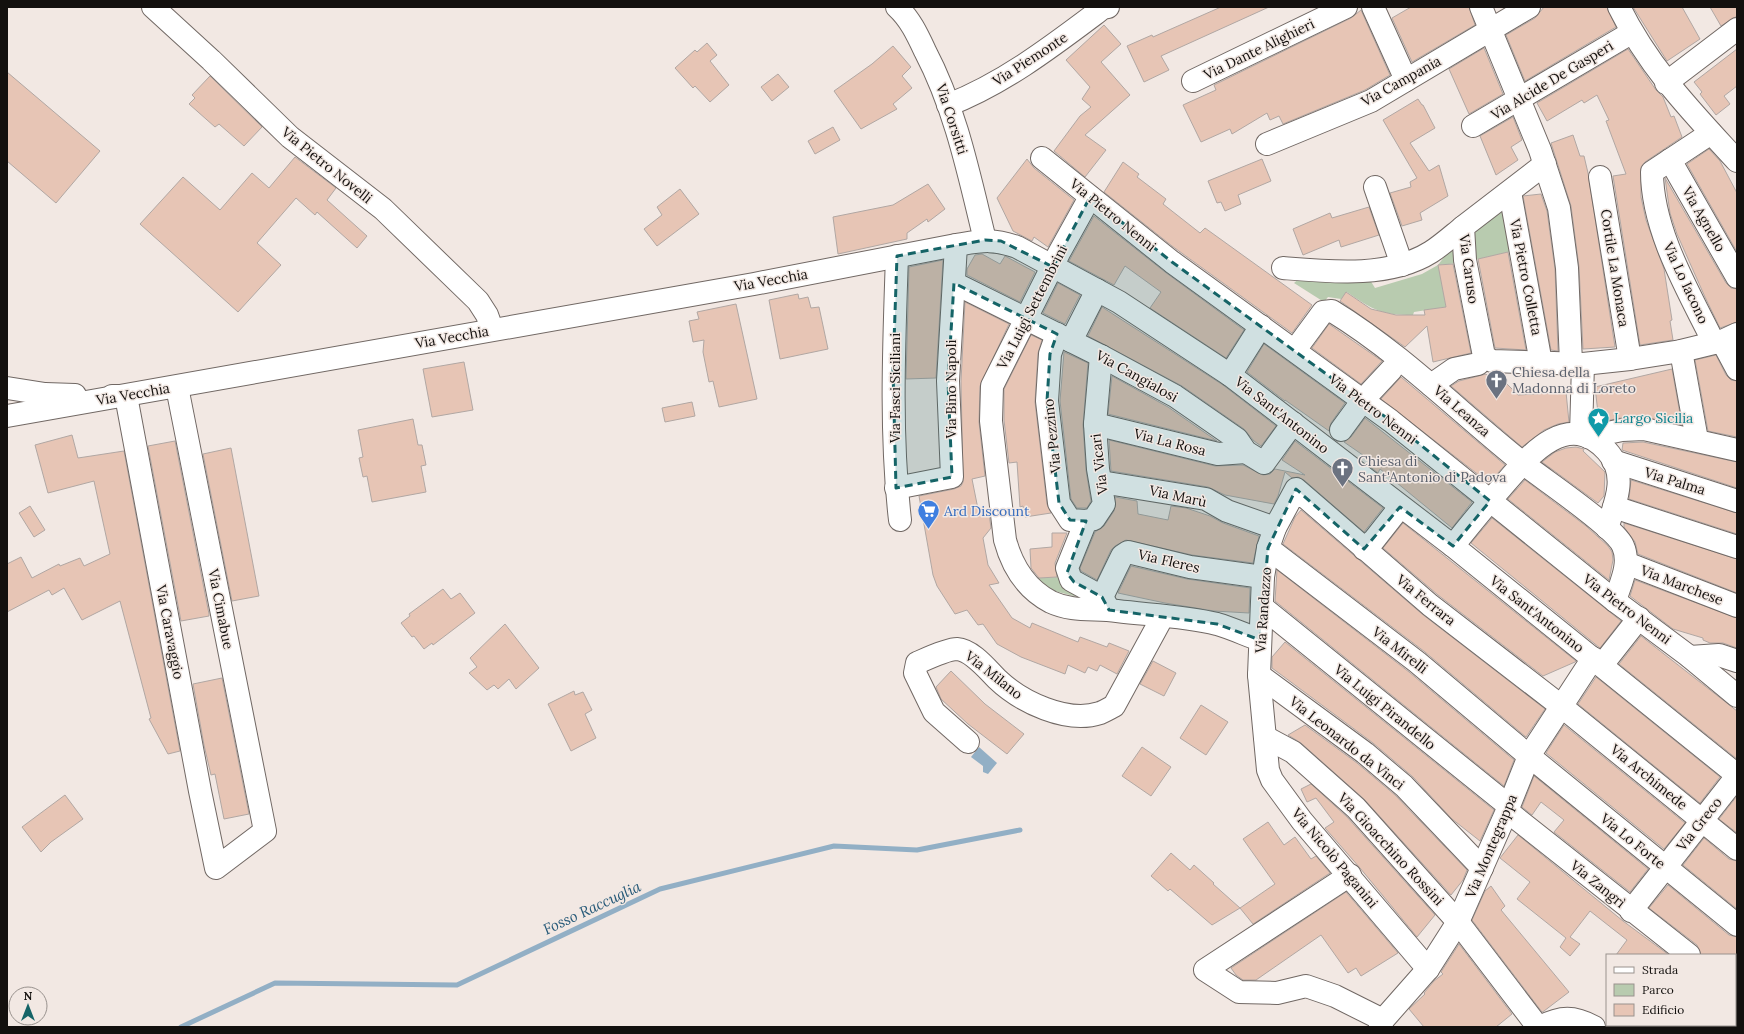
<svg xmlns="http://www.w3.org/2000/svg" width="1744" height="1034" viewBox="0 0 1744 1034" font-family="Lora,serif">
  <rect width="100%" height="100%" fill="#f2e8e3"/>
  <g fill="#b8cbaf">
    <polygon points="1506,208 1513,251 1474,260 1472,239 1477,229"/>
    <path d="M1454 244 1459 263 1439 265 1446 307 1414 312 1413 315C1381 315 1373 310 1347 292L1341 299 1328 297 1324 302 1294 283 1301 277 1370 280 1375 288 1422 274 1438 265Z"/>
    <polygon points="1061,577 1085,599 1047,589 1032,578"/>
  </g>
  <polygon fill="#92afc5" points="979,747 997,763 988,774 983,772 983,766 971,757"/>
  <g fill="none" stroke-linecap="round" stroke-linejoin="round">
    <polyline stroke="#92afc5" stroke-width="5" points="181,1027 275,983 457,985 660,889 834,846 917,850 1020,830"/>
  </g>
  <g fill="#e7c5b5" stroke="#b1a7a3">
    <polygon points="1221,7 1269,7 1161,56 1169,70 1144,82 1127,46 1152,35 1153,37"/>
    <polygon points="1411,7 1469,7 1475,25 1412,62 1392,18"/>
    <polygon points="1544,7 1607,7 1616,27 1525,81 1506,35 1535,18"/>
    <polygon points="1633,7 1682,7 1700,39 1667,61"/>
    <polygon points="1710,7 1737,7 1737,16 1721,26"/>
    <polygon points="1361,10 1390,75 1365,90 1283,124 1279,116 1270,120 1267,113 1232,134 1230,129 1201,142 1183,105 1216,90 1214,85 1351,18"/>
    <polygon points="1104,25 1121,44 1101,62 1130,95 1085,135 1106,150 1085,177 1054,151 1080,116 1091,107 1082,99 1090,87 1066,60"/>
    <polygon points="707,43 717,55 710,61 729,85 710,102 695,86 693,88 675,68 695,50 697,52"/>
    <polygon points="893,46 911,67 902,76 912,88 893,104 897,109 861,129 834,91 872,64"/>
    <polygon points="1484,48 1503,94 1469,114 1449,69"/>
    <polygon points="1628,49 1656,90 1663,97 1671,117 1674,116 1682,137 1645,162 1641,167 1641,197 1646,220 1664,269 1672,320 1670,321 1673,340 1640,345 1613,176 1626,174 1606,121 1609,120 1597,95 1584,103 1582,100 1547,121 1537,103"/>
    <polygon points="1737,49 1737,86 1724,96 1730,104 1716,115 1700,94 1702,92 1694,82"/>
    <polygon points="7,72 100,151 56,203 7,161"/>
    <polygon points="778,74 789,87 772,101 761,87"/>
    <polygon points="210,76 262,127 244,146 219,124 215,127 189,104 195,98 192,95"/>
    <polygon points="1418,99 1422,105 1423,105 1435,128 1410,143 1429,171 1439,165 1448,196 1420,213 1422,220 1402,226 1390,193 1411,187 1410,182 1417,178 1383,120"/>
    <polygon points="1513,117 1522,140 1511,147 1518,160 1496,175 1480,136"/>
    <polygon points="833,127 840,140 815,154 808,141"/>
    <polygon points="1573,135 1580,156 1584,156 1588,173 1615,347 1583,349 1579,267 1571,206 1551,143"/>
    <polygon points="1709,149 1720,161 1737,193 1737,252 1687,164"/>
    <polygon points="295,157 336,188 327,200 367,236 357,248 317,212 315,215 296,198 257,243 281,265 238,312 140,224 183,177 220,210 252,173 269,188"/>
    <polygon points="1027,159 1034,168 1074,200 1048,247 1034,237 1032,241 1013,231 997,198"/>
    <polygon points="1262,159 1271,181 1238,195 1241,204 1225,211 1221,202 1217,203 1208,181"/>
    <polygon points="1123,162 1139,174 1137,177 1166,199 1163,204 1200,233 1205,228 1312,305 1292,333 1172,246 1104,192"/>
    <polygon points="1665,178 1726,283 1731,288 1737,289 1737,322 1720,328 1705,297 1677,234 1670,213"/>
    <polygon points="928,184 945,209 928,222 927,219 907,233 907,239 838,254 833,217 893,205"/>
    <polygon points="680,189 699,214 657,246 644,229 662,215 657,207"/>
    <polygon points="1541,194 1547,211 1555,269 1558,351 1551,350 1523,196"/>
    <polygon points="1369,207 1379,235 1341,247 1339,240 1303,255 1293,229 1330,213 1332,218"/>
    <polygon points="1094,216 1165,272 1244,330 1226,358 1150,308 1161,292 1125,266 1114,285 1069,261"/>
    <polygon points="1508,252 1526,350 1495,348 1478,259"/>
    <polygon points="982,254 1000,264 1005,256 1035,272 1020,302 967,275 967,269 975,255"/>
    <polygon points="943,260 936,378 906,379 909,267"/>
    <polygon points="1453,264 1471,353 1433,362 1427,326 1405,347 1340,301 1346,292 1371,309 1396,315 1425,315 1424,310 1446,307 1438,265"/>
    <polygon points="1058,283 1080,295 1065,324 1043,313"/>
    <polygon points="798,294 799,299 808,297 811,308 819,307 828,349 780,359 769,300"/>
    <polygon points="965,302 1009,324 980,386 979,422 985,476 972,479 978,509 989,513 991,528 983,538 988,565 999,583 989,585 1012,618 1030,628 1032,623 1078,642 1080,637 1107,647 1109,643 1129,651 1117,674 1100,665 1097,671 1088,667 1085,673 1068,665 1065,674 1021,657 997,644 983,624 978,625 967,610 955,614 937,586 933,575 919,496 954,489 961,486 963,482 961,381"/>
    <polygon points="736,304 757,399 719,407 713,381 709,382 703,352 704,340 693,342 689,321 699,319 697,312"/>
    <polygon points="1102,307 1223,385 1276,426 1261,446 1254,441 1244,429 1182,386 1088,336"/>
    <polygon points="1329,324 1382,361 1361,384 1312,348"/>
    <polygon points="1031,335 1042,340 1038,353 1035,402 1047,504 1051,513 1025,517 1023,506 1020,507 1017,462 1009,463 1004,420 1004,389"/>
    <polygon points="1264,344 1345,403 1331,423 1329,431 1285,400 1285,401 1247,372"/>
    <polygon points="1064,352 1088,363 1083,425 1086,470 1091,501 1087,508 1077,508 1071,499 1060,401"/>
    <polygon points="1716,355 1726,375 1731,380 1737,381 1737,437 1708,431 1695,360"/>
    <polygon points="464,362 473,410 432,417 423,369"/>
    <polygon points="1672,369 1682,425 1643,417 1621,418 1599,422 1595,387"/>
    <polygon points="1486,374 1500,387 1505,382 1518,395 1566,392 1569,422 1558,424 1544,430 1522,447 1451,386 1459,381"/>
    <polygon points="1112,376 1168,407 1217,441 1108,414"/>
    <polygon points="1401,377 1505,465 1489,483 1381,399"/>
    <polygon points="692,402 695,416 665,422 662,408"/>
    <polygon points="1365,418 1472,502 1452,528 1380,469 1378,473 1367,464 1370,460 1344,442 1351,437"/>
    <polygon points="413,419 418,445 422,445 426,465 421,466 426,492 372,502 367,476 363,477 359,458 363,457 358,430"/>
    <polygon points="72,435 78,458 124,451 180,751 168,754 149,719 151,718 120,601 82,620 64,588 52,595 49,590 7,612 7,564 21,557 32,578 59,564 60,566 80,558 84,566 110,554 94,481 48,493 35,445"/>
    <polygon points="1109,440 1215,466 1243,465 1263,475 1270,474 1275,469 1305,475 1282,460 1295,441 1383,508 1364,532 1304,480 1298,477 1292,478 1285,472 1278,496 1274,504 1225,495 1208,487 1111,471"/>
    <polygon points="175,441 209,614 209,616 181,621 148,446"/>
    <polygon points="1643,442 1737,462 1737,488 1622,450 1623,443"/>
    <polygon points="1576,447 1584,449 1583,451 1605,472 1604,496 1598,503 1542,462 1555,452 1566,448"/>
    <polygon points="231,448 259,596 232,601 203,454"/>
    <polygon points="1525,480 1586,526 1608,546 1612,552 1613,560 1609,580 1508,499"/>
    <polygon points="1631,480 1737,513 1737,534 1629,499"/>
    <polygon points="1115,497 1137,501 1138,514 1168,520 1171,506 1186,508 1210,516 1223,523 1259,536 1253,563 1192,555 1126,540 1115,546 1111,550 1097,580 1081,571 1080,568 1095,532 1104,526 1114,511"/>
    <polygon points="30,506 45,530 34,537 19,513"/>
    <polygon points="1301,510 1422,614 1545,709 1526,737 1425,652 1283,544 1295,517"/>
    <polygon points="1492,518 1621,621 1600,648 1471,543"/>
    <polygon points="1403,523 1576,661 1575,662 1543,676 1438,595 1383,548"/>
    <polygon points="1624,523 1737,559 1737,593 1638,554 1635,542 1624,527"/>
    <polygon points="1052,533 1067,533 1055,563 1057,577 1039,578 1031,568 1030,549 1052,547"/>
    <polygon points="1131,566 1187,579 1250,588 1249,613 1214,611 1165,603 1118,593"/>
    <polygon points="1277,570 1409,672 1514,760 1504,786 1275,601"/>
    <polygon points="1635,580 1737,618 1737,648 1723,643 1710,643 1703,640 1703,638 1673,629 1630,596"/>
    <polygon points="443,589 451,599 460,593 475,613 433,645 432,643 424,649 414,636 412,637 401,623 410,616 409,614"/>
    <polygon points="505,624 539,668 516,689 509,679 498,689 494,685 487,690 469,673 477,667 470,658"/>
    <polygon points="1641,636 1737,711 1737,759 1619,664"/>
    <polygon points="1285,642 1494,810 1480,841 1452,819 1413,777 1373,743 1272,668 1272,657"/>
    <polygon points="1153,661 1176,673 1164,696 1140,684"/>
    <polygon points="951,671 985,704 1024,734 1007,754 968,724 941,699 936,687"/>
    <polygon points="1596,677 1720,777 1700,803 1578,704"/>
    <polygon points="222,678 249,814 224,819 215,774 211,775 204,745 193,684"/>
    <polygon points="574,691 575,695 583,692 592,710 585,714 596,738 571,751 548,704"/>
    <polygon points="1201,705 1228,722 1206,755 1180,738"/>
    <polygon points="1305,725 1357,763 1395,795 1467,870 1463,880 1451,895 1364,799 1301,743 1288,735"/>
    <polygon points="1564,725 1685,823 1664,849 1546,753"/>
    <polygon points="1142,747 1171,767 1151,796 1122,776"/>
    <polygon points="1534,776 1648,869 1630,892 1554,832 1564,820 1541,802 1532,815 1522,807"/>
    <polygon points="1311,784 1347,817 1435,915 1417,937 1360,868 1325,828 1334,822 1316,798 1307,802 1301,789"/>
    <polygon points="65,795 83,819 51,842 41,852 22,827"/>
    <polygon points="1737,796 1737,833 1719,819"/>
    <polygon points="1268,822 1284,845 1295,837 1311,859 1316,856 1330,873 1253,924 1240,908 1275,884 1243,839"/>
    <polygon points="1518,835 1623,921 1669,955 1616,955 1627,940 1590,911 1570,937 1580,944 1570,956 1560,947 1566,938 1517,899 1530,882 1500,858"/>
    <polygon points="1704,838 1729,859 1737,861 1737,909 1683,865"/>
    <polygon points="1171,853 1190,870 1194,865 1214,883 1213,884 1240,908 1212,925 1170,889 1168,891 1151,876"/>
    <polygon points="1668,885 1729,935 1737,937 1737,955 1701,955 1697,945 1649,908"/>
    <polygon points="1491,886 1505,906 1501,910 1569,992 1544,1011 1542,1012 1472,920 1485,891"/>
    <polygon points="1346,892 1398,953 1361,976 1356,968 1348,973 1321,935 1256,980 1243,980 1236,975 1231,968"/>
    <polygon points="1459,944 1512,1014 1496,1027 1424,1027 1409,1009 1425,994 1424,993 1434,981 1443,974 1441,972"/>
  </g>
  <g fill="none" stroke-linecap="round" stroke-linejoin="round">
    <defs>
      <g id="minor">
        <polyline points="153,7 211,60 290,137 383,209 478,301 487,315 492,329"/>
        <path d="M897 7C910 19 917 34 925 51 956 110 969 175 985 240"/>
        <polyline points="1373,7 1406,80"/>
        <polyline points="1481,7 1540,150 1559,208 1567,268 1571,363"/>
        <path d="M1619 7C1649 68 1692 112 1737 161"/>
        <polyline points="1193,81 1346,7"/>
        <polyline points="1666,83 1737,29"/>
        <path d="M948 105C1005 83 1055 44 1103 8L1108 7"/>
        <polyline points="1473,126 1631,33"/>
        <path d="M1711 133 1652 172C1652 231 1689 292 1714 343"/>
        <polyline points="1267,144 1371,101 1529,7"/>
        <polyline points="1042,158 1172,262 1391,421 1615,601 1690,657 1737,696"/>
        <polyline points="1670,160 1737,277"/>
        <polyline points="1545,164 1463,227 1465,260 1484,356 1492,361 1583,364 1630,359 1681,351 1722,341 1737,334"/>
        <polyline points="1600,177 1630,359"/>
        <polyline points="1375,187 1402,265"/>
        <polyline points="1510,192 1541,363"/>
        <path d="M1090 197 1059 253 992 386 991 421 1005 540C1012 566 1026 589 1051 602 1072 612 1094 608 1117 611 1150 615 1184 616 1217 624 1231 628 1246 635 1260 640"/>
        <path d="M897 256C894 344 890 433 900 520"/>
        <path d="M1283 268C1331 272 1390 278 1431 252 1442 245 1453 235 1463 227"/>
        <polyline points="954,283 1101,356 1175,396 1237,439 1246,452 1264,463 1293,423"/>
        <polyline points="1057,334 1050,354 1047,401 1059,503 1070,520 1086,521"/>
        <polyline points="1071,341 1097,290"/>
        <polyline points="1722,341 1737,369"/>
        <path d="M1295 350 1323 312 1332 311C1402 354 1460 413 1524 464 1544 480 1615 527 1623 546 1631 564 1620 584 1615 601"/>
        <polyline points="1681,351 1697,440"/>
        <polyline points="1101,356 1095,424 1098,469 1104,504 1094,519 1086,521 1067,568 1071,580 1102,597 1109,610"/>
        <polyline points="1230,375 1261,326"/>
        <polyline points="1431,385 1454,369 1478,364"/>
        <polyline points="7,388 45,394 75,395"/>
        <polyline points="112,396 126,396 200,791 216,868 265,831 177,387"/>
        <path d="M7 416 754 284 956 245C981 241 992 238 1017 247L1119 302 1230 375 1453 546 1737 775"/>
        <polyline points="1095,424 1218,454 1246,452"/>
        <polyline points="1341,430 1363,400 1391,370"/>
        <polyline points="1581,434 1583,364"/>
        <polyline points="1588,437 1622,430 1644,429 1737,450"/>
        <polyline points="1613,461 1737,501"/>
        <polyline points="1101,482 1206,499 1227,511 1275,528"/>
        <polyline points="896,488 952,477 948,381 956,245"/>
        <polyline points="1614,507 1737,547"/>
        <path d="M1453 546C1469 526 1485 506 1502 487 1527 458 1567 407 1607 451 1628 474 1616 502 1607 528"/>
        <polyline points="1268,548 1417,662 1529,756 1737,925"/>
        <polyline points="1364,549 1374,540 1400,507"/>
        <polyline points="1626,563 1737,606"/>
        <polyline points="1102,597 1122,556 1128,552 1190,567 1263,577"/>
        <polyline points="1262,607 1509,806"/>
        <polyline points="1690,657 1719,655 1737,661"/>
        <polyline points="1602,665 1639,618"/>
        <polyline points="1259,675 1365,753 1404,786 1482,868"/>
        <polyline points="1265,737 1293,752 1356,808 1458,922 1538,1027"/>
        <path d="M968 742 934 712 915 673 917 663C926 659 947 649 957 649 972 650 987 669 997 679 1021 702 1067 724 1100 713 1105 711 1110 708 1114 706L1163 616"/>
        <polyline points="1507,811 1689,955"/>
        <polyline points="1350,875 1205,970 1239,992 1277,993 1306,986 1335,996 1383,1020"/>
        <polyline points="1631,911 1737,776"/>
        <polyline points="1428,969 1302,821 1272,780 1268,770 1259,675 1263,577 1268,548 1275,528 1296,489 1430,605 1561,706 1737,849"/>
        <polyline points="1735,990 1737,991"/>
        <polyline points="1380,1027 1383,1020 1428,969 1458,922 1507,811 1529,756 1593,658"/>
        <path d="M1540 1027C1561 1016 1574 1016 1594 1027"/>
      </g>
    </defs>
    <use href="#minor" stroke="#716864" stroke-width="24"/>
    <use href="#minor" stroke="#fff" stroke-width="22"/>
  </g>
  <path fill="#156467" fill-opacity="0.2" stroke="#156467" stroke-width="3" stroke-dasharray="8 5" stroke-linejoin="round" d="M1090 197 1172 262 1391 421 1490 501 1453 546 1400 507 1364 549 1296 489 1268 548 1260 640 1217 624 1109 610 1102 597 1074 582 1067 573 1086 521 1070 520 1059 503 1047 401 1050 354 1057 334 954 283 948 381 952 477 896 488 893 370 897 256 985 240 1001 241 1053 267Z"/>
  <defs>
    <symbol id="church-pin" viewBox="-11 -11 22 30"><path d="M0 17L-7.5 6A9.5 9.5 0 1 1 7.5 6Z" fill="#6b7280" stroke="#f2e8e3"/><path d="M-1.2-6h2.4v3.5h3.3v2.4h-3.3V6h-2.4V-.1h-3.3v-2.4h3.3Z" fill="#fff"/></symbol>
    <symbol id="sight-pin" viewBox="-11 -11 22 30"><path d="M0 17L-7.5 6A9.5 9.5 0 1 1 7.5 6Z" fill="#0f9aa8" stroke="#f2e8e3"/><path d="M0-6L1.8-2.2L6-1.7L2.9 1.2L3.7 5.4L0 3.3L-3.7 5.4L-2.9 1.2L-6-1.7L-1.8-2.2Z" fill="#fff"/></symbol>
    <symbol id="supermarket-pin" viewBox="-11 -11 22 30"><path d="M0 17L-7.5 6A9.5 9.5 0 1 1 7.5 6Z" fill="#3f7fe0" stroke="#f2e8e3"/><path d="M-6-5.5h2.5l.6 2H6L4.5 2H-2.5L-4.4-4H-6ZM-1.5 3.2a1.3 1.3 0 1 0 .1 0ZM3 3.2a1.3 1.3 0 1 0 .1 0Z" fill="#fff"/></symbol>
  </defs>
  <g fill-rule="evenodd">
    <use href="#church-pin" x="1484" y="368" width="25" height="34"/>
    <use href="#sight-pin" x="1586" y="406" width="25" height="34"/>
    <use href="#church-pin" x="1330" y="456" width="25" height="34"/>
    <use href="#supermarket-pin" x="916" y="498" width="25" height="34"/>
  </g>
  <g text-anchor="middle" stroke-width="3" stroke-linejoin="round" paint-order="stroke">
    <g font-size="14" fill="#13100e" stroke="#f2e8e3">
      <text transform="translate(1259 49) rotate(-26)" y="5">Via Dante Alighieri</text>
      <text transform="translate(1030 59) rotate(-33)" y="5">Via Piemonte</text>
      <text transform="translate(1552 80) rotate(-31)" y="5">Via Alcide De Gasperi</text>
      <text transform="translate(1401 81) rotate(-29)" y="5">Via Campania</text>
      <text transform="translate(952 119) rotate(72)" y="5">Via Corsitti</text>
      <text transform="translate(327 165) rotate(39)" y="5">Via Pietro Novelli</text>
      <text transform="translate(1113 215) rotate(39)" y="5">Via Pietro Nenni</text>
      <text transform="translate(1704 219) rotate(60)" y="5">Via Agnello</text>
      <text transform="translate(1615 268) rotate(81)" y="5">Cortile La Monaca</text>
      <text transform="translate(1469 269) rotate(82)" y="5">Via Caruso</text>
      <text transform="translate(1526 277) rotate(79)" y="5">Via Pietro Colletta</text>
      <text transform="translate(771 280) rotate(-10)" y="5">Via Vecchia</text>
      <text transform="translate(1686 283) rotate(65)" y="5">Via Lo Iacono</text>
      <text transform="translate(1032 307) rotate(-63)" y="5">Via Luigi Settembrini</text>
      <text transform="translate(452 337) rotate(-10)" y="5">Via Vecchia</text>
      <text transform="translate(1137 376) rotate(29)" y="5">Via Cangialosi</text>
      <text transform="translate(895 388) rotate(-90)" y="5">Via Fasci Siciliani</text>
      <text transform="translate(951 389) rotate(-90)" y="5">Via Bino Napoli</text>
      <text transform="translate(133 394) rotate(-10)" y="5">Via Vecchia</text>
      <text transform="translate(1373 409) rotate(37)" y="5">Via Pietro Nenni</text>
      <text transform="translate(1462 411) rotate(41)" y="5">Via Leanza</text>
      <text transform="translate(1282 415) rotate(38)" y="5">Via Sant'Antonino</text>
      <text transform="translate(1052 436) rotate(-96)" y="5">Via Pezzino</text>
      <text transform="translate(1170 442) rotate(14)" y="5">Via La Rosa</text>
      <text transform="translate(1099 464) rotate(-97)" y="5">Via Vicari</text>
      <text transform="translate(1675 481) rotate(17)" y="5">Via Palma</text>
      <text transform="translate(1178 496) rotate(12)" y="5">Via Marù</text>
      <text transform="translate(1169 561) rotate(13)" y="5">Via Fleres</text>
      <text transform="translate(1682 585) rotate(21)" y="5">Via Marchese</text>
      <text transform="translate(1426 600) rotate(39)" y="5">Via Ferrara</text>
      <text transform="translate(221 609) rotate(79)" y="5">Via Cimabue</text>
      <text transform="translate(1627 609) rotate(37)" y="5">Via Pietro Nenni</text>
      <text transform="translate(1263 610) rotate(-86)" y="5">Via Randazzo</text>
      <text transform="translate(1537 614) rotate(38)" y="5">Via Sant'Antonino</text>
      <text transform="translate(170 632) rotate(79)" y="5">Via Caravaggio</text>
      <text transform="translate(1400 650) rotate(38)" y="5">Via Mirelli</text>
      <text transform="translate(994 675) rotate(38)" y="5">Via Milano</text>
      <text transform="translate(1385 707) rotate(39)" y="5">Via Luigi Pirandello</text>
      <text transform="translate(1347 743) rotate(38)" y="5">Via Leonardo da Vinci</text>
      <text transform="translate(1649 777) rotate(39)" y="5">Via Archimede</text>
      <text transform="translate(1699 824) rotate(-52)" y="5">Via Greco</text>
      <text transform="translate(1633 841) rotate(39)" y="5">Via Lo Forte</text>
      <text transform="translate(1491 846) rotate(-67)" y="5">Via Montegrappa</text>
      <text transform="translate(1391 849) rotate(47)" y="5">Via Gioacchino Rossini</text>
      <text transform="translate(1335 858) rotate(50)" y="5">Via Nicolò Paganini</text>
      <text transform="translate(1598 884) rotate(39)" y="5">Via Zangrì</text>
    </g>
    <g font-size="14" fill="#5b616d" stroke="#f2e8e3" text-anchor="start">
      <text x="1512" y="377">Chiesa della<tspan x="1512" dy="16">Madonna di Loreto</tspan></text>
      <text x="1358" y="466">Chiesa di<tspan x="1358" dy="16">Sant'Antonio di Padova</tspan></text>
    </g>
    <g font-size="14" fill="#0d838f" stroke="#f2e8e3" text-anchor="start">
      <text x="1614" y="423">Largo Sicilia</text>
    </g>
    <g font-size="14" fill="#366cbe" stroke="#f2e8e3" text-anchor="start">
      <text x="944" y="516">Ard Discount</text>
    </g>
    <g font-size="15" font-style="italic" fill="#265978" stroke="#f2e8e3">
      <text transform="translate(592 908) rotate(-25)" y="5">Fosso Raccuglia</text>
    </g>
  </g>
  <rect width="1744" height="1034" fill="none" stroke="#13100e" stroke-width="16"/>
  <rect x="1606" y="954" width="130" height="72" fill="#f2e8e3" stroke="#99928e"/>
  <rect x="1614" y="967" width="20" height="6" fill="#ffffff" stroke="#99928e"/>
  <text x="1642" y="974" font-size="12" fill="#13100e">Strada</text>
  <rect x="1614" y="984" width="20" height="12" fill="#b8cbaf" stroke="#99928e"/>
  <text x="1642" y="994" font-size="12" fill="#13100e">Parco</text>
  <rect x="1614" y="1004" width="20" height="12" fill="#e7c5b5" stroke="#99928e"/>
  <text x="1642" y="1014" font-size="12" fill="#13100e">Edificio</text>
  <g transform="translate(28 1006)"><circle r="19" fill="#f2e8e3" stroke="#99928e"/>
  <path d="M0-3L7 15L0 10L-7 15Z" fill="#156467"/>
  <text y="-6" font-size="11" font-weight="bold" text-anchor="middle" fill="#13100e">N</text>
  </g>
</svg>
